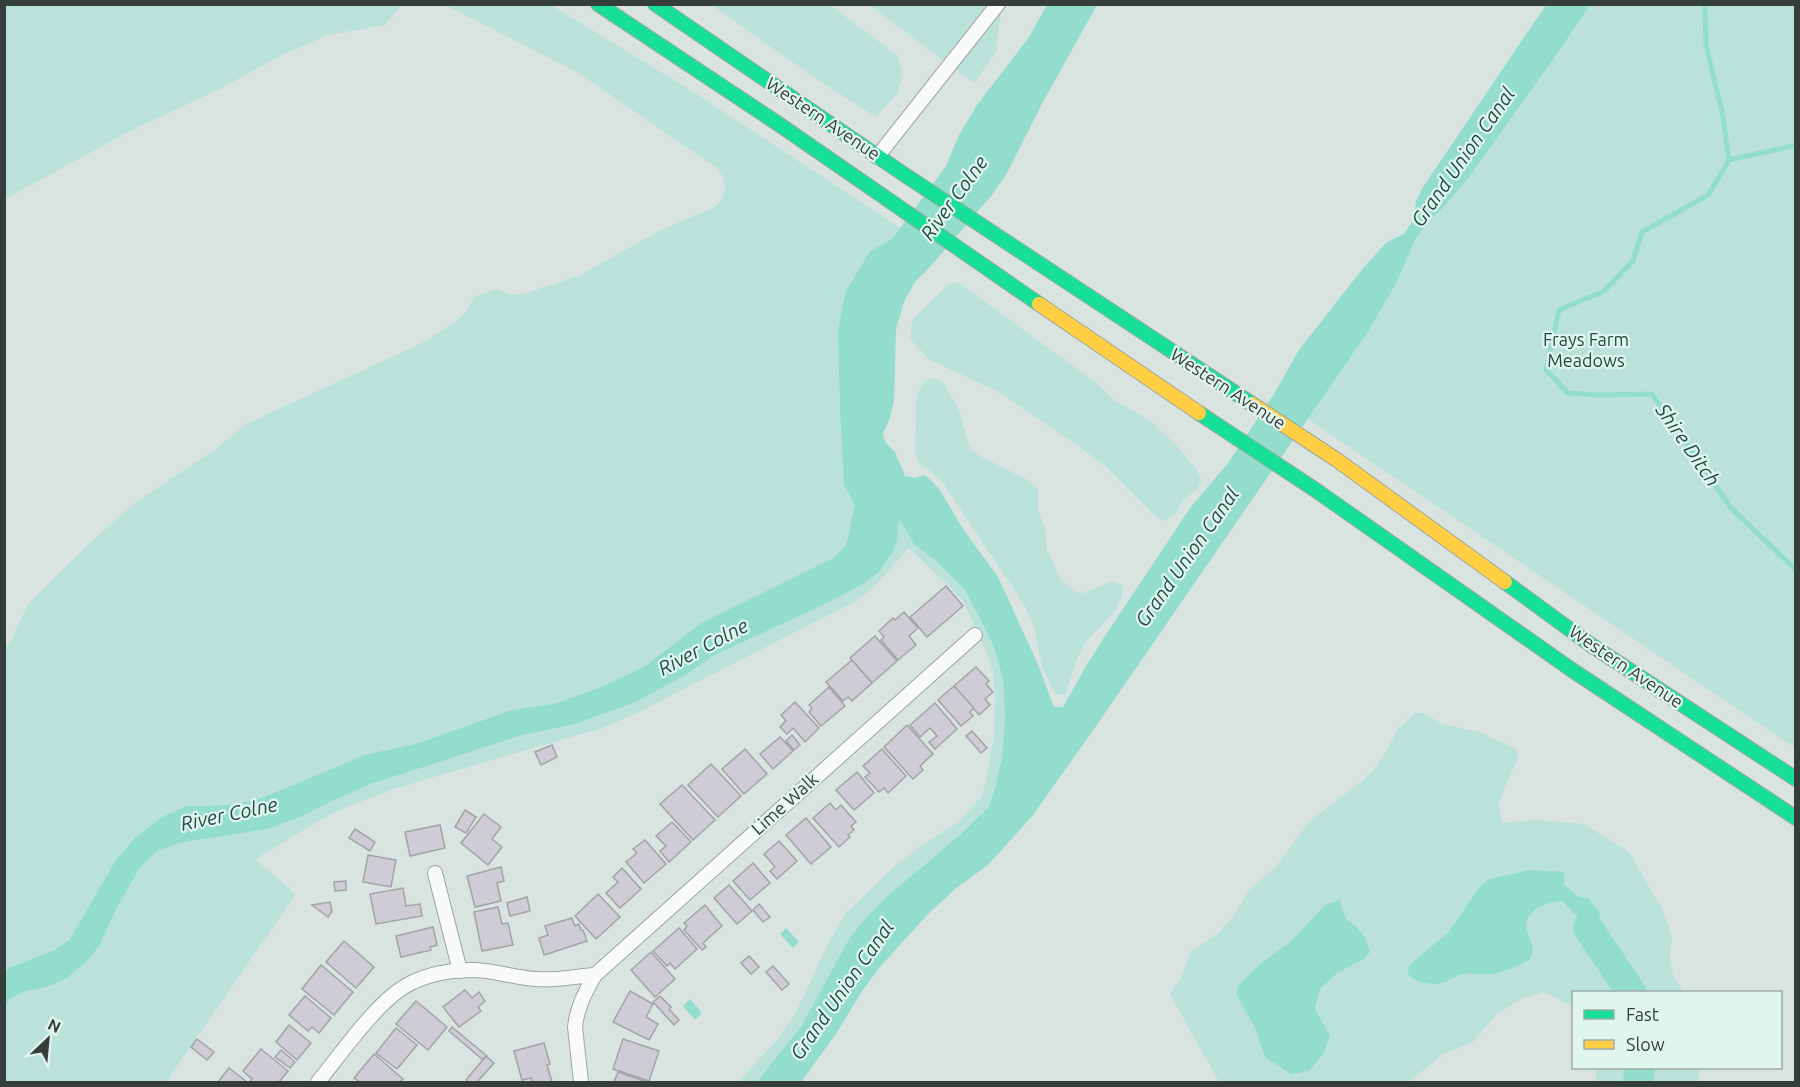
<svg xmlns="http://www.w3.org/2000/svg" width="1800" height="1087" viewBox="0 0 1800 1087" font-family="Ubuntu,sans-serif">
  <rect width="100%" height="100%" fill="#d9e4e0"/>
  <g fill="#bae2d8" fill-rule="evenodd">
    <polygon points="5,4 402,4 402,5 385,25 328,35 280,56 222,88 130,131 5,199"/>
    <path d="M445 5H551L695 93 900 228 892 239 870 251 838 332 840 411 844 485 855 505 846 545 833 558 701 623 644 667 601 687 557 703 512 710 415 744 364 755 296 784 258 799 230 805 187 806 76 930C61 952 32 958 9 968L5 971V647L11 641 28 604 88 545 133 504 217 448 244 425 424 342 455 322 466 312 474 297 497 289 510 295 523 294 579 276 659 231 715 207 722 199 725 188 723 177 717 168 577 72Z"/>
    <polygon points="712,5 830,5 897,55 903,73 898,92 876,117 815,78"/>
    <polygon points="870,5 1002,5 996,52 974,83"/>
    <polygon points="1568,5 1795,5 1795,748 1290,407"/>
    <polygon points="959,283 1094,381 1114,400 1151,421 1176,445 1197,470 1201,480 1198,489 1183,500 1174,516 1165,521 1157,518 1105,466 1078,446 999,392 930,360 910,339 913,319 949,284"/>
    <path d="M932 378 942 381 958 408 970 448 978 455 1026 479 1038 488V510L1045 528 1047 550 1060 578 1075 592 1084 593 1112 581 1123 586C1122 617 1092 627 1081 651 1074 664 1070 680 1065 695L1056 694 1042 668 1035 630 1024 604 941 480 918 461 915 453 916 402 919 391 924 382Z"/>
    <polygon points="899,517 913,543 936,561 964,589 979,616 994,647 1003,679 1005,720 1002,759 995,788 988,808 961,834 884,899 865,919 849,939 802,1025 757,1082 738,1082 779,1038 797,1010 827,946 845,914 897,864 922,845 957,823 983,795 994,737 995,698 993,673 989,658 963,601 949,586 909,548 871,590 856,601 633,715 602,728 393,789 334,812 255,859 296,894 166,1082 5,1082 4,1008 9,999 23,992 47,987 67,978 88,960 99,946 116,910 140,867 157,851 179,843 268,829 300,817 334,800 371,784 519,736 575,724 633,703 686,675 711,657 780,625"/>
    <path d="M1415 713H1425L1441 724 1480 732 1516 749 1518 758 1498 804 1502 823 1533 820 1584 824 1629 852 1662 909 1672 936 1670 956 1673 976 1684 992H1574L1573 1006 1543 992 1524 998 1498 1013 1473 1042 1443 1054 1409 1082H1219L1170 994 1180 979 1191 952 1217 934 1232 918 1248 892 1277 865 1309 822 1362 781 1378 765 1398 729ZM1529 870 1564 884 1579 897 1588 928 1562 901C1547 902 1525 909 1527 928 1527 934 1531 941 1532 947L1494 974H1465L1436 984 1409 965 1448 933 1480 886 1489 879ZM1325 905 1342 914 1348 922 1364 934V959L1337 973 1320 989 1315 1008 1330 1036 1323 1054 1265 1057 1255 1028 1236 994 1259 965 1290 942Z"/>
    <polygon points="1596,1068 1700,1068 1699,1082 1596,1082"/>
  </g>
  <g fill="#93ddcc">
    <polygon points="1047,5 1097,5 1044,100 1006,175 992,195 929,268 915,282 904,302 896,329 894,400 890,418 883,434 885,442 895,452 905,476 915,478 924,475 931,480 940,490 963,529 998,577 1037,662 1054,707 1063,707 1086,666 1107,633 1190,508 1228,463 1274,394 1299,350 1364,267 1387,242 1404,234 1414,219 1416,201 1423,187 1546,5 1590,5 1554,58 1469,177 1443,208 1428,221 1415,240 1396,283 1369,330 1094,729 1033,815 989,864 954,890 927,915 880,967 862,991 836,1034 801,1082 757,1082 802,1025 849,939 865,919 884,899 961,834 988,808 995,788 1002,759 1005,720 1003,679 994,647 979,616 964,589 936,561 913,543 899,518 897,541 893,551 879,572 866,582 831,601 711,657 686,675 633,703 575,724 519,736 371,784 334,800 300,817 268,829 179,843 157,851 140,867 116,910 99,946 88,960 67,978 47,987 23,992 9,999 5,1008 5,971 9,968 54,950 70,939 116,860 134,839 162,817 187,806 230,805 258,799 296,784 364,755 415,744 512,710 557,703 601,687 644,667 701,623 833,558 846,545 855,505 844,485 840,411 838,332 845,293 870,251 892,239 946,166 959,135 977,105 1029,37"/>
    <path d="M1529 870 1564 872V884L1579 897 1588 898 1601 914 1588 928 1562 901C1547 902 1523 910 1527 930 1529 938 1536 948 1531 957 1526 965 1501 972 1493 974 1483 975 1474 973 1464 974 1454 976 1444 985 1433 984 1423 983 1415 981 1408 974L1409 965 1448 933 1480 886 1489 879Z"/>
    <path d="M1340 900C1344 924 1348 917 1362 933 1366 937 1368 946 1370 952L1364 959 1337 973 1320 989 1315 1008 1330 1036 1323 1054 1309 1071 1291 1074 1265 1057 1255 1028 1236 994 1238 986 1259 965 1290 942 1325 905Z"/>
    <polygon points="786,928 799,942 793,948 780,934"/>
    <polygon points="690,999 702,1013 695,1020 683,1006"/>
  </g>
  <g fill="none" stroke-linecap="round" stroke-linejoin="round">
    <g stroke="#93ddcc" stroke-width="5">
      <polyline points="1705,4 1706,45 1722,111 1729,160 1708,195 1642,232 1633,261 1604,291 1559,310 1546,370 1568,393 1600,395 1652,394 1731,508 1796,570"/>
      <polyline points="1729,160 1796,145"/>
    </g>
    <g stroke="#93ddcc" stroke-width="30">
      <polyline points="1588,928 1631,992"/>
      <polyline points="1638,1082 1640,1068"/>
    </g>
  </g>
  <g fill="#d0ccd6" stroke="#a1a4a5" stroke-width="1.5">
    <polygon points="946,586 963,606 927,637 910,617"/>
    <polygon points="904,612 918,628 909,636 916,645 898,660 881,640 884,637 879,631 893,618 895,620"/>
    <polygon points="875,636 897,661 872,683 850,658"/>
    <polygon points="852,660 872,683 852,701 848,697 843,701 826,682"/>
    <polygon points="976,667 989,681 986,684 993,692 985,699 990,705 979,715 954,686"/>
    <polygon points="954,686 974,708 970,712 973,716 961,726 938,700"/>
    <polygon points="829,687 845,706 821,726 809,712 812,708 809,705"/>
    <polygon points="795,702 819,728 805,742 793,728 787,734 780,727 786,721 781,715"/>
    <polygon points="935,703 957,729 935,749 929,742 937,736 930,728 920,737 910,725"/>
    <polygon points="907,725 933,754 920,766 923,770 913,779 884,747"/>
    <polygon points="972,731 987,748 981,753 966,736"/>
    <polygon points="792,735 800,745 794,750 786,741"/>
    <polygon points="780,737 793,751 773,769 760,754"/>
    <polygon points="552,745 557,757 541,765 535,752"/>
    <polygon points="745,749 767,774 744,794 722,769"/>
    <polygon points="882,749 906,776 888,793 884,788 879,792 865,777 870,773 863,766"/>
    <polygon points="711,764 741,796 718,817 688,785"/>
    <polygon points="857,772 874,793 854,810 836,790"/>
    <polygon points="682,785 715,820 693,840 660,804"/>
    <polygon points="830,803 836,810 841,805 856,822 851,826 854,830 848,835 850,837 839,847 813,818"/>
    <polygon points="465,810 476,817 466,833 455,827"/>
    <polygon points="484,814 501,827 492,839 502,847 488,865 461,843"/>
    <polygon points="806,818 831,847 811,864 786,835"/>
    <polygon points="672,822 691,842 669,862 660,851 666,846 656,836"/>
    <polygon points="440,825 445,848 410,856 405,832"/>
    <polygon points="355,829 375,842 370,851 349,838"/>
    <polygon points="645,840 666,864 644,883 626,862 637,853 633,849"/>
    <polygon points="779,841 797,861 777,879 770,871 775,867 764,854"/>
    <polygon points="368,855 396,860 391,887 363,882"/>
    <polygon points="753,863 770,883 750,900 733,881"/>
    <polygon points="501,867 504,881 497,883 501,901 475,907 467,876"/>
    <polygon points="622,868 641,889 620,908 606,893 618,882 613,877"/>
    <polygon points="346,881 346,890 335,891 334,882"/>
    <polygon points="729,885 752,911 737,924 714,898"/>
    <polygon points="403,888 406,906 420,904 422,916 376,924 370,894"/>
    <polygon points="598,894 620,917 596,939 575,916"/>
    <polygon points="527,897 530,911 510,916 507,903"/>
    <polygon points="330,902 332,911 328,917 312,905"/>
    <polygon points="759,904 770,917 763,922 753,910"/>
    <polygon points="705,905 722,926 703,943 706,947 702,950 684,930 687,926 684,923"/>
    <polygon points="498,907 502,924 508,923 513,945 482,951 474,912"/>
    <polygon points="572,918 575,926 579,924 581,930 583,930 587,941 544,955 539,938 548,935 545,926"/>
    <polygon points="433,927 437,945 430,947 431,950 401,957 396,936"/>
    <polygon points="679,928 697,949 675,969 670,963 667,966 653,951"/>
    <polygon points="344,941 374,967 356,988 326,962"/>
    <polygon points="651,952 675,979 655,997 631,970"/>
    <polygon points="749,956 759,967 751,974 741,963"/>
    <polygon points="321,965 353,992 334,1015 302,989"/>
    <polygon points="773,966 789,984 782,990 766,972"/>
    <polygon points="465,990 472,998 479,992 485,1001 478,1007 481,1011 459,1027 443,1007"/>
    <polygon points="630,991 653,1004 646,1017 658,1024 649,1040 613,1022"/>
    <polygon points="305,996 331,1018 319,1033 312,1027 308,1031 289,1015"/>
    <polygon points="660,996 671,1007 669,1009 679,1020 674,1025 653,1002"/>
    <polygon points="416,1001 447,1027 428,1050 396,1024"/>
    <polygon points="289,1025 311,1043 297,1060 276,1042"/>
    <polygon points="452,1027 487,1056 483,1060 449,1031"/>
    <polygon points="396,1028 417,1045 397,1069 376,1053"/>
    <polygon points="197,1039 214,1052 207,1060 191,1047"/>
    <polygon points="623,1039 659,1051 649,1081 613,1069"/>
    <polygon points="544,1043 550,1064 547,1065 552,1082 532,1082 531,1078 522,1080 514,1051"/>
    <polygon points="261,1049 288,1071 279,1082 252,1082 250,1081 252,1079 243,1071"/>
    <polygon points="281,1050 295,1062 290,1068 275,1057"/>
    <polygon points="374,1054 403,1079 400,1082 360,1082 354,1078"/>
    <polygon points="486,1056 494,1063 477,1082 468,1082 466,1080"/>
    <polygon points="229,1068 247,1082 218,1082"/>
    <polygon points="618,1072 647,1082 614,1082"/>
  </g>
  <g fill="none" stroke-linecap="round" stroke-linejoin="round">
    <defs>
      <g id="street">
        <polyline points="877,157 998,4"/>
        <polyline points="435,873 460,971"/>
        <path d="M318 1082C341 1054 379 998 411 983 429 974 453 970 473 970 494 970 515 978 536 979 556 981 576 976 595 975"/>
        <path d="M581 1082 575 1027C577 1008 585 992 595 975L975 635"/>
      </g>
      <g id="fast">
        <polyline points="598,4 780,125 1039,304"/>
        <polyline points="655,4 902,173 1252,404"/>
        <polyline points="1199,413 1317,491 1572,670 1796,818"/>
        <polyline points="1505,582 1591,645 1796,779"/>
      </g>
      <g id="slow">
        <polyline points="1039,304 1199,413"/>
        <polyline points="1252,404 1337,460 1505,582"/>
      </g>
    </defs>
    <use href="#street" stroke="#9da5a2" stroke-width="16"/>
    <use href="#fast" stroke="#9da5a2" stroke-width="16"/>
    <use href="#slow" stroke="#9da5a2" stroke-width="16"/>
    <use href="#street" stroke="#f9fbfa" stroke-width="14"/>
    <use href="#fast" stroke="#16e098" stroke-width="14"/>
    <use href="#slow" stroke="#ffcf43" stroke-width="14"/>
  </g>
  <g text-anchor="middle" stroke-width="4.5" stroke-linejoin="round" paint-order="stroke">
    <g font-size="18" fill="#363e3b" stroke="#e1f5ef">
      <text transform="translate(823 119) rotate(34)" y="6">Western Avenue</text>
      <text transform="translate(1228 389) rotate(33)" y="6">Western Avenue</text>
      <text transform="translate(1626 667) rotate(34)" y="6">Western Avenue</text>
      <text transform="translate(785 804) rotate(-42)" y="6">Lime Walk</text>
    </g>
    <g font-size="18" fill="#1f4c42" stroke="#e1f5ef">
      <text x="1586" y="346">Frays Farm<tspan x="1586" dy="21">Meadows</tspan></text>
    </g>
    <g font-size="20" font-style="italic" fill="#204d43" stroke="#e1f5ef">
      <text transform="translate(1463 157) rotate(-55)" y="7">Grand Union Canal</text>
      <text transform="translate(954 198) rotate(-54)" y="7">River Colne</text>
      <text transform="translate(1688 445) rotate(55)" y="7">Shire Ditch</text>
      <text transform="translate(1187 557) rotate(-55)" y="7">Grand Union Canal</text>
      <text transform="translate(703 647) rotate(-28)" y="7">River Colne</text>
      <text transform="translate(229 814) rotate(-12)" y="7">River Colne</text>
      <text transform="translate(842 990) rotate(-55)" y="7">Grand Union Canal</text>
    </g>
  </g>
  <rect width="1800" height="1087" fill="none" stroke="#363e3b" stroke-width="12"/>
  <rect x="1572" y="991" width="210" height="78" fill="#e1f5ef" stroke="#9daca7" stroke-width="1.5"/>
  <rect x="1584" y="1010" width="30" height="9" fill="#16e098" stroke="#9daca7" stroke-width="1.5"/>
  <text x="1626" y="1021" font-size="18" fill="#363e3b">Fast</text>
  <rect x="1584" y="1040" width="30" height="9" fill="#ffcf43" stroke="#9daca7" stroke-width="1.5"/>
  <text x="1626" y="1051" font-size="18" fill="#363e3b">Slow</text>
  <g transform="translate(48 1039) rotate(26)" stroke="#e1f5ef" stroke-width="4.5" paint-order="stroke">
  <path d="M0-4.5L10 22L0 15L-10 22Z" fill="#363e3b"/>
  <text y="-9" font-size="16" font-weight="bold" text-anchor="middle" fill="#363e3b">N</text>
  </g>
</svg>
